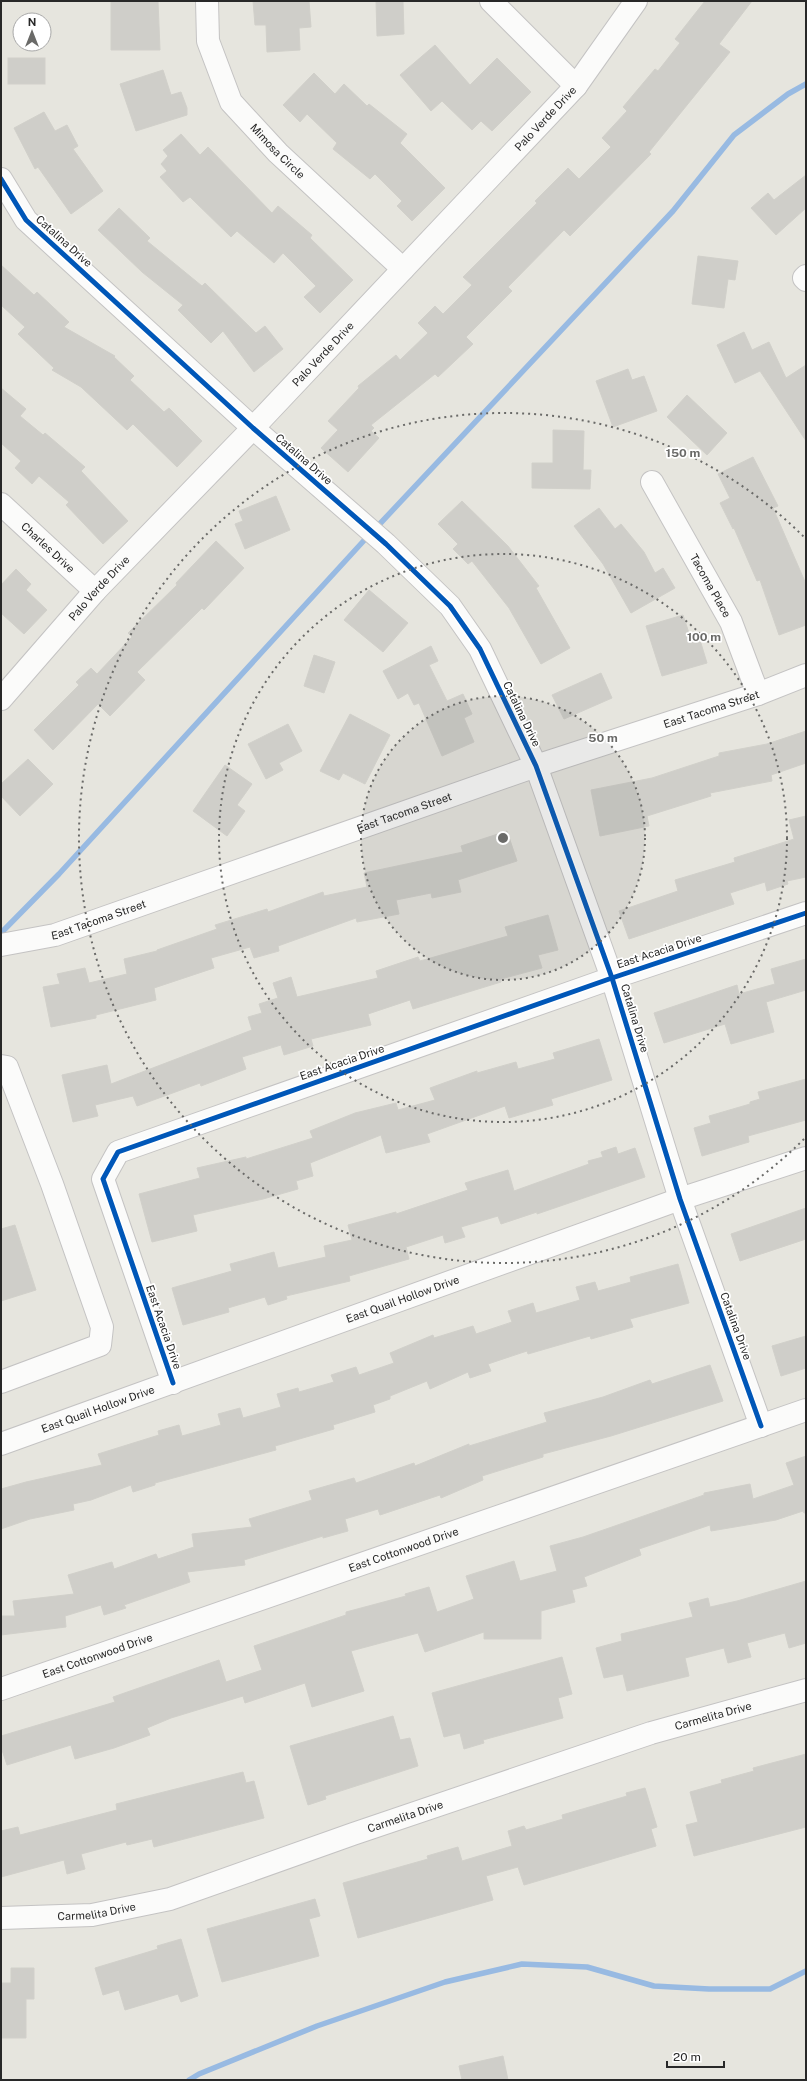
<svg xmlns="http://www.w3.org/2000/svg" width="807" height="2081" viewBox="0 0 807 2081" font-family="'Public Sans',sans-serif">
  <rect width="100%" height="100%" fill="#e6e5de"/>
  <g fill="none" stroke-linecap="round" stroke-linejoin="round">
    <g stroke="#98bae2" stroke-width="5.5">
      <polyline points="375,529 673,211 734,135 788,94 806,84"/>
      <polyline points="1,933 59,874 369,535"/>
      <polyline points="189,2080 199,2074 317,2026 445,1982 522,1964 587,1967 654,1986 709,1989 770,1989 806,1971"/>
    </g>
  </g>
  <g fill="#cfcec9" stroke="#d1d0ca">
    <polygon points="111,1 158,1 160,50 111,50"/>
    <polygon points="253,1 309,1 311,27 299,28 300,50 267,52 266,25 255,25"/>
    <polygon points="376,1 403,1 404,34 377,36"/>
    <polygon points="705,1 752,1 719,44 730,52 649,152 651,154 570,236 564,230 508,287 512,291 466,337 473,344 438,377 435,374 371,425 374,428 371,431 379,438 348,472 321,448 338,430 328,421 359,388 358,386 396,355 400,360 428,333 418,323 435,306 443,314 472,285 463,277 537,203 535,201 568,168 579,179 611,147 602,138 627,111 623,107 655,69 658,71 680,43 675,39"/>
    <polygon points="435,45 470,85 497,58 531,92 492,131 481,121 472,130 442,101 431,111 400,75"/>
    <rect x="8" y="58" width="37" height="26"/>
    <polygon points="163,70 171,95 181,92 187,108 187,115 136,131 120,84"/>
    <polygon points="314,73 335,94 344,84 367,106 369,104 407,134 400,143 445,188 412,221 397,206 402,201 375,174 370,179 333,149 337,143 307,114 300,122 283,105"/>
    <polygon points="44,112 55,131 67,125 78,146 73,149 103,191 71,214 38,167 35,169 14,128"/>
    <polygon points="181,134 200,155 208,147 272,213 278,206 312,235 310,238 353,280 320,313 304,297 316,286 283,253 274,263 237,231 231,237 190,197 183,202 160,177 167,171 161,164 168,156 163,150"/>
    <polygon points="806,175 806,208 776,235 751,208 768,193 774,200"/>
    <polygon points="119,208 150,238 147,241 202,286 205,283 256,333 265,326 283,349 254,372 223,331 211,343 178,310 183,305 142,272 98,230"/>
    <polygon points="698,256 738,261 735,280 728,279 724,308 692,304"/>
    <polygon points="1,265 34,295 37,292 69,322 64,327 115,356 114,357 134,376 130,380 164,412 169,408 202,441 177,467 133,424 127,430 81,387 52,370 54,368 18,334 25,327 1,305"/>
    <polygon points="744,332 752,350 769,342 786,378 806,365 806,441 760,371 735,383 717,345"/>
    <polygon points="628,369 632,380 644,376 657,411 613,427 596,381"/>
    <polygon points="1,388 26,409 20,416 43,435 45,433 85,467 81,471 128,521 103,544 66,505 69,502 39,476 32,484 15,468 21,461 1,443"/>
    <polygon points="687,395 727,433 707,455 667,417"/>
    <polygon points="553,430 584,431 583,470 591,470 590,489 532,488 532,463 553,463"/>
    <polygon points="753,457 778,506 773,508 806,584 806,625 779,635 760,580 757,581 734,528 733,529 720,503 730,498 718,474"/>
    <polygon points="276,496 290,530 245,549 235,524 243,521 239,511"/>
    <polygon points="462,501 508,546 539,586 536,588 570,648 541,664 509,608 472,561 468,564 453,549 458,544 438,524"/>
    <polygon points="599,508 615,529 621,524 644,552 655,573 663,568 675,588 631,613 603,564 574,526"/>
    <polygon points="216,541 244,568 204,610 202,608 137,672 145,680 110,716 98,704 53,750 34,730 79,685 76,682 91,668 97,674 132,637 128,633 177,585 176,583"/>
    <polygon points="16,569 31,584 26,590 47,610 24,634 1,613 1,585"/>
    <polygon points="369,590 408,623 383,652 344,620"/>
    <polygon points="683,615 692,642 700,640 707,663 662,676 646,626"/>
    <polygon points="431,646 438,661 429,665 447,701 463,694 472,714 464,718 474,742 442,756 419,703 414,705 408,693 398,699 383,671"/>
    <polygon points="314,655 335,662 324,693 304,686"/>
    <polygon points="601,673 612,698 564,719 552,695"/>
    <polygon points="350,714 390,735 365,784 343,773 339,780 320,771"/>
    <polygon points="288,724 302,751 279,763 283,770 266,779 248,744"/>
    <polygon points="806,731 806,763 771,775 772,781 710,793 711,796 647,816 649,826 600,836 591,790 652,778 719,756 719,753 767,744"/>
    <polygon points="28,759 53,784 20,816 1,796 1,784"/>
    <polygon points="225,765 252,784 237,805 245,811 227,836 193,811"/>
    <polygon points="806,816 806,877 787,881 788,884 767,891 765,882 730,893 734,904 629,939 619,911 678,891 675,880 735,862 734,858 794,839 789,820"/>
    <polygon points="507,831 517,861 458,880 461,892 432,898 431,893 396,900 399,914 357,922 356,918 278,946 279,951 254,958 250,947 211,958 214,968 154,988 156,1000 96,1015 96,1018 51,1027 43,987 60,984 57,974 85,968 89,983 127,974 124,959 157,951 157,950 217,929 215,925 267,909 268,912 323,892 324,896 367,887 364,873 463,852 461,846"/>
    <polygon points="548,915 558,950 538,955 542,968 501,979 501,982 413,1009 410,1000 368,1014 371,1025 311,1039 313,1046 284,1055 281,1045 242,1057 246,1069 201,1086 200,1083 137,1106 133,1096 95,1105 98,1116 73,1122 62,1075 107,1065 111,1084 252,1030 248,1017 262,1013 259,1004 278,998 273,983 291,977 297,997 378,978 376,971 418,957 420,961 508,936 505,927"/>
    <polygon points="806,959 806,990 766,1002 774,1032 731,1044 725,1024 664,1043 654,1013 737,985 739,994 775,984 771,969"/>
    <polygon points="599,1039 612,1080 551,1099 553,1105 509,1118 505,1106 427,1134 430,1142 386,1153 381,1135 310,1163 313,1176 296,1181 298,1189 263,1199 193,1215 197,1231 152,1242 139,1194 200,1178 197,1168 246,1157 246,1159 313,1138 310,1131 355,1113 396,1103 398,1110 435,1100 430,1088 477,1071 477,1073 516,1062 518,1069 555,1059 553,1053"/>
    <polygon points="806,1079 806,1120 748,1136 749,1142 702,1156 694,1128 711,1123 709,1116 750,1104 750,1102 760,1099 758,1092"/>
    <polygon points="616,1147 618,1154 635,1148 645,1177 537,1214 537,1212 501,1224 498,1216 461,1227 465,1237 445,1243 443,1235 406,1247 409,1259 349,1276 350,1281 286,1296 287,1299 268,1305 265,1297 228,1308 229,1312 183,1325 172,1288 232,1271 230,1264 274,1252 278,1268 326,1257 324,1246 352,1240 348,1225 396,1212 396,1214 468,1190 465,1183 508,1170 514,1191 589,1164 588,1161 603,1157 601,1152"/>
    <polygon points="806,1208 806,1239 740,1261 731,1234"/>
    <polygon points="15,1225 36,1290 1,1301 1,1229"/>
    <polygon points="678,1264 689,1303 630,1319 633,1327 591,1339 590,1336 528,1354 527,1351 488,1364 491,1371 470,1378 468,1372 430,1389 427,1381 390,1396 390,1399 373,1405 375,1412 333,1425 334,1429 275,1446 276,1450 155,1483 155,1485 133,1492 131,1485 91,1500 73,1504 74,1510 30,1519 1,1529 1,1489 26,1482 102,1465 98,1454 159,1435 158,1431 179,1425 182,1436 221,1425 218,1414 240,1408 243,1418 281,1407 277,1394 298,1388 299,1392 334,1382 331,1375 356,1367 359,1375 394,1363 390,1353 433,1335 434,1338 473,1326 476,1334 512,1322 508,1311 533,1303 536,1313 580,1300 576,1287 595,1282 598,1291 631,1282 630,1277"/>
    <polygon points="806,1336 806,1368 781,1376 772,1346"/>
    <polygon points="710,1365 723,1401 611,1436 543,1454 543,1457 482,1476 483,1480 441,1498 440,1495 380,1515 378,1509 345,1519 348,1531 323,1538 323,1536 244,1560 245,1565 187,1572 190,1582 124,1605 126,1608 104,1615 101,1605 65,1616 66,1627 1,1635 1,1616 15,1616 13,1601 74,1594 68,1575 112,1562 114,1569 156,1554 158,1559 194,1547 192,1534 252,1527 249,1519 312,1500 309,1491 354,1478 356,1483 414,1463 415,1466 469,1444 469,1446 547,1422 544,1413 603,1397 650,1380 652,1384"/>
    <polygon points="806,1456 806,1513 804,1513 803,1511 776,1520 711,1531 710,1525 639,1549 641,1555 584,1577 587,1586 572,1590 575,1602 541,1611 541,1639 484,1639 484,1632 425,1652 418,1633 351,1651 364,1691 312,1707 305,1683 245,1703 243,1696 171,1718 147,1728 150,1735 114,1748 75,1759 71,1745 7,1765 1,1747 1,1736 115,1702 113,1697 219,1660 226,1682 262,1670 254,1646 346,1615 346,1612 406,1596 405,1594 429,1587 437,1612 474,1599 466,1576 514,1561 520,1581 557,1571 550,1546 583,1537 704,1495 704,1493 750,1484 753,1499 794,1485 786,1463"/>
    <polygon points="806,1581 806,1643 789,1648 785,1633 747,1643 751,1657 728,1663 724,1648 685,1658 689,1676 627,1691 623,1674 604,1678 596,1648 622,1641 621,1634 693,1617 689,1603 708,1598 710,1607 737,1601"/>
    <polygon points="562,1657 572,1694 558,1698 563,1718 483,1740 484,1743 464,1749 460,1733 444,1737 432,1693"/>
    <polygon points="393,1716 400,1740 410,1738 418,1766 325,1796 326,1799 308,1805 290,1746"/>
    <polygon points="806,1754 806,1827 694,1856 686,1825 698,1822 690,1792 722,1783 721,1780 754,1771 753,1768"/>
    <polygon points="243,1772 246,1783 254,1781 264,1818 154,1847 152,1839 127,1845 126,1842 81,1854 85,1869 67,1874 64,1860 1,1877 1,1831 18,1827 20,1835 117,1810 116,1804"/>
    <polygon points="645,1788 657,1827 651,1829 656,1846 524,1885 518,1867 486,1876 493,1900 358,1938 343,1883 428,1859 427,1856 458,1847 462,1861 512,1846 508,1831 524,1826 526,1830 563,1819 562,1815 627,1796 626,1793"/>
    <polygon points="315,1899 320,1916 309,1919 319,1956 222,1982 207,1929"/>
    <polygon points="181,1939 198,1996 181,2002 178,1994 125,2010 119,1990 103,1995 95,1968 158,1949 157,1946"/>
    <polygon points="11,1968 34,1968 34,1999 26,1999 26,2038 1,2038 1,1983 11,1983"/>
    <polygon points="503,2056 508,2080 462,2080 459,2066"/>
  </g>
  <g fill="none" stroke-linecap="round" stroke-linejoin="round">
    <defs>
      <g id="minor">
        <path id="s1" d="M207 1 208 41 231 102 278 153 403 269"/>
        <polyline points="491,1 576,86"/>
        <polyline points="1,179 26,220 253,428 386,544 450,606 480,649 536,766 612,978 680,1199 761,1426"/>
        <polyline points="806,276 804,278 806,280"/>
        <path id="s2" d="M652 482 731 622 758 694"/>
        <path id="s3" d="M1 504 95 591"/>
        <path id="s4" d="M1 699 95 591 253 428 576 86 636 1"/>
        <path id="s5" d="M1 945 55 935 536 766 758 694 806 675"/>
        <polyline points="1,1066 7,1067 52,1184 102,1327 100,1345 1,1382"/>
        <polyline points="173,1383 103,1179 118,1152 612,978 806,913"/>
        <path id="s6" d="M1 1444 680 1199 806 1158"/>
        <path id="s7" d="M1 1689 806 1410"/>
        <path id="s8" d="M1 1918 92 1915 170 1899 353 1834 651 1733 806 1690"/>
      </g>
    </defs>
    <use href="#minor" stroke="#c4c3c3" stroke-width="24"/>
    <use href="#minor" stroke="#fbfbfa" stroke-width="22"/>
    <defs>
      <g id="cycleway">
        <polyline points="1,179 26,220 253,428 386,544 450,606 480,649 536,766 612,978 680,1199 761,1426"/>
        <polyline points="173,1383 103,1179 118,1152 612,978 806,913"/>
      </g>
    </defs>
    <use href="#cycleway" stroke="#fff" stroke-width="8"/>
    <use href="#cycleway" stroke="#0057b8" stroke-width="5"/>
  </g>
  <circle cx="503" cy="838" r="142" fill="#6a6a68" fill-opacity=".12"/>
  <g fill="none" stroke="#6a6a68" stroke-width="2" stroke-dasharray="2 4">
    <circle cx="503" cy="838" r="142"/>
    <circle cx="503" cy="838" r="284"/>
    <path d="M804 1139A425 425 0 1 1 804 537"/>
  </g>
  <g text-anchor="middle" stroke-width="3.5" stroke-linejoin="round" paint-order="stroke">
    <g font-size="11" fill="#282828" stroke="#fff">
      <text dy="4" stroke="none"><textPath href="#s4" startOffset="796">Palo Verde Drive</textPath></text>
      <text dy="4" stroke="none"><textPath href="#s1" startOffset="173">Mimosa Circle</textPath></text>
      <text transform="translate(64 241) rotate(42)" y="4">Catalina Drive</text>
      <text dy="4" stroke="none"><textPath href="#s4" startOffset="472">Palo Verde Drive</textPath></text>
      <text transform="translate(304 459) rotate(41)" y="4">Catalina Drive</text>
      <text dy="4" stroke="none"><textPath href="#s3" startOffset="64">Charles Drive</textPath></text>
      <text dy="4" stroke="none"><textPath href="#s2" startOffset="119">Tacoma Place</textPath></text>
      <text dy="4" stroke="none"><textPath href="#s4" startOffset="148">Palo Verde Drive</textPath></text>
      <text dy="4" stroke="none"><textPath href="#s5" startOffset="749">East Tacoma Street</textPath></text>
      <text transform="translate(522 714) rotate(64)" y="4">Catalina Drive</text>
      <text dy="4" stroke="none"><textPath href="#s5" startOffset="425">East Tacoma Street</textPath></text>
      <text dy="4" stroke="none"><textPath href="#s5" startOffset="101">East Tacoma Street</textPath></text>
      <text transform="translate(659 951) rotate(-18)" y="4">East Acacia Drive</text>
      <text transform="translate(635 1018) rotate(73)" y="4">Catalina Drive</text>
      <text transform="translate(342 1062) rotate(-19)" y="4">East Acacia Drive</text>
      <text dy="4" stroke="none"><textPath href="#s6" startOffset="427">East Quail Hollow Drive</textPath></text>
      <text transform="translate(736 1326) rotate(70)" y="4">Catalina Drive</text>
      <text transform="translate(164 1327) rotate(71)" y="4">East Acacia Drive</text>
      <text dy="4" stroke="none"><textPath href="#s6" startOffset="103">East Quail Hollow Drive</textPath></text>
      <text dy="4" stroke="none"><textPath href="#s7" startOffset="426">East Cottonwood Drive</textPath></text>
      <text dy="4" stroke="none"><textPath href="#s7" startOffset="102">East Cottonwood Drive</textPath></text>
      <text dy="4" stroke="none"><textPath href="#s8" startOffset="744">Carmelita Drive</textPath></text>
      <text dy="4" stroke="none"><textPath href="#s8" startOffset="420">Carmelita Drive</textPath></text>
      <text dy="4" stroke="none"><textPath href="#s8" startOffset="96">Carmelita Drive</textPath></text>
    </g>
  </g>
  <circle cx="503" cy="838" r="6" fill="#6a6a68" stroke="#fff" stroke-width="2"/>
  <g font-size="12" text-anchor="middle" font-weight="bold" fill="#6a6a68" stroke="#fff" stroke-width="3.5" stroke-linejoin="round" paint-order="stroke">
    <text x="683" y="457">150 m</text>
    <text x="704" y="641">100 m</text>
    <text x="603" y="742">50 m</text>
  </g>
  <rect width="807" height="2081" fill="none" stroke="#282828" stroke-width="4"/>
  <g transform="translate(32 32)"><circle r="19" fill="#ffffff" stroke="#a9a9a9"/>
  <path d="M0-3L7 15L0 10L-7 15Z" fill="#6a6a68"/>
  <text y="-6" font-size="11" font-weight="bold" text-anchor="middle" fill="#282828">N</text>
  </g>
  <path d="M667 2061v6h57v-6" fill="none" stroke="#282828" stroke-width="2"/>
  <text x="673" y="2061" font-size="12" fill="#282828" stroke="#ffffff" stroke-width="3" paint-order="stroke">20 m</text>
</svg>
